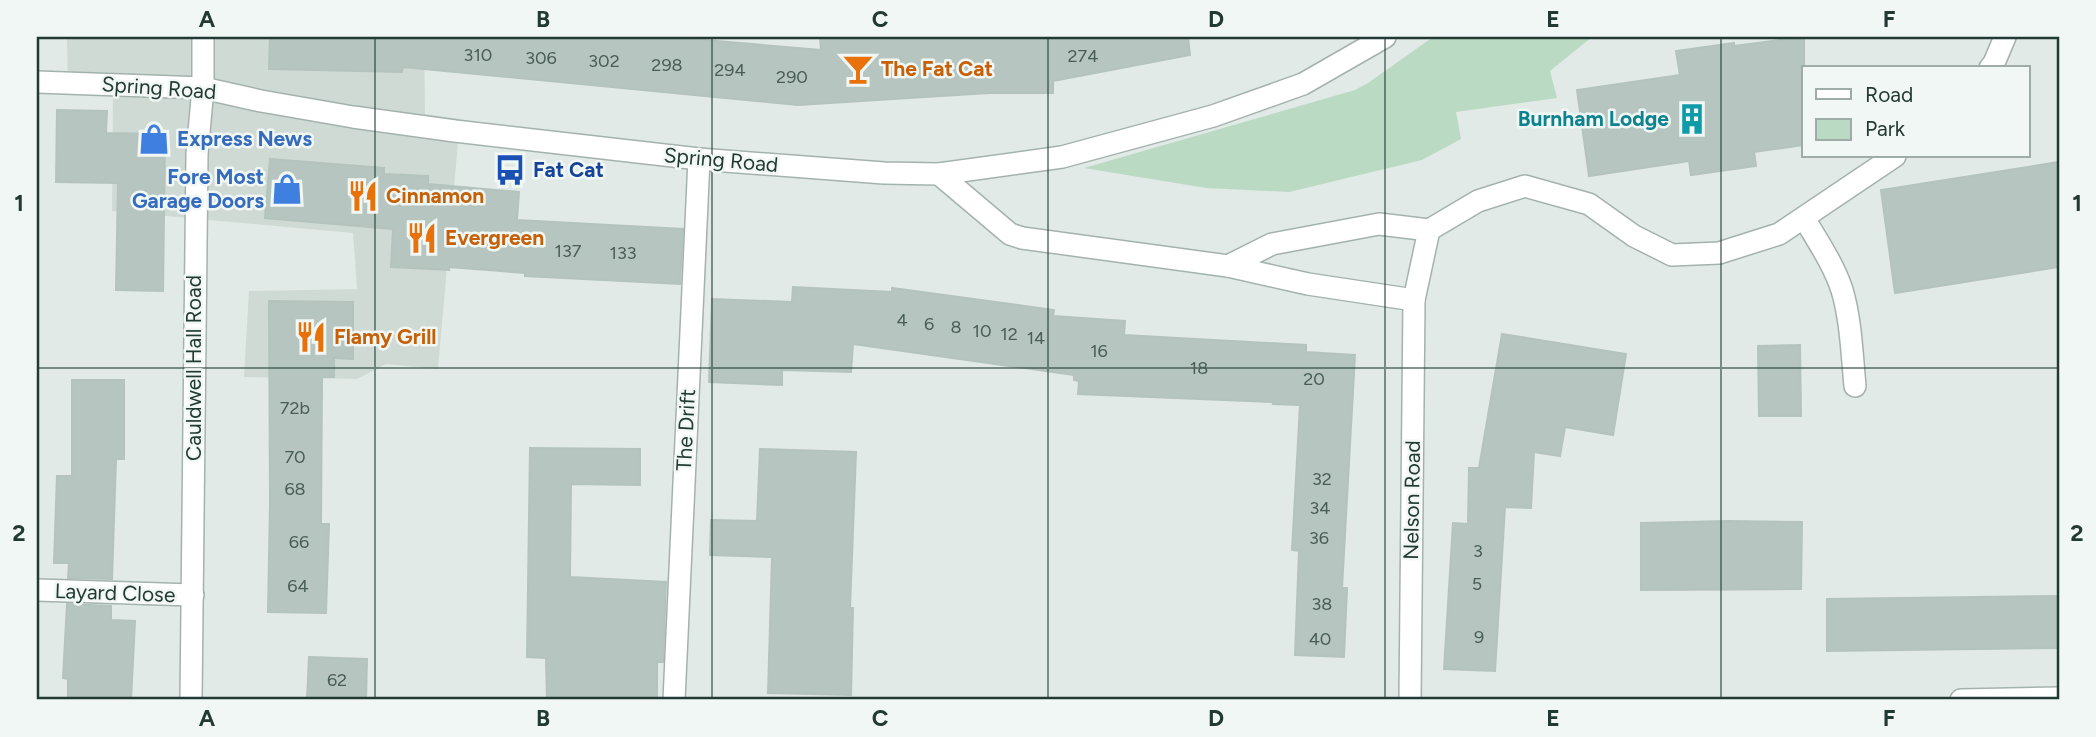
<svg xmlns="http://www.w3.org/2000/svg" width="2096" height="737" viewBox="0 0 2096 737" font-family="Figtree,sans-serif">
  <rect width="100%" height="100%" fill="#e1eae6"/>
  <polygon fill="#cfdad5" points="67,37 424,37 425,114 460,119 438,369 386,364 357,379 244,377 249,291 357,289 353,233 112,211 113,92 68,92"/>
  <polygon fill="#bbdac4" points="1433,37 1592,37 1550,71 1557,98 1456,112 1461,139 1422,160 1289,192 1206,188 1084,168 1355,90 1368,83"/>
  <g fill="#b6c5bf" stroke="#b4c3bd" stroke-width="2">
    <polygon points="270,37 670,37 821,50 820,37 1188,37 1190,55 1053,81 1053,93 989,93 798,105 403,67 402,72 269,69"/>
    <polygon points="1804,37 1804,145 1754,152 1756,166 1691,175 1689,161 1589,176 1577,90 1680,75 1676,51 1734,43 1734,46"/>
    <polygon points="57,110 107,111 106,133 165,134 163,291 116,290 118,183 56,182"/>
    <polygon points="270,159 384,168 384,174 428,176 428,184 519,192 517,220 683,229 680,284 525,276 525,273 449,267 449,270 391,267 393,229 265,218"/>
    <polygon points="2059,162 2059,267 1895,293 1881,190"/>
    <polygon points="793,287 892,292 892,288 1054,310 1053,316 1125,321 1124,335 1306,345 1306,352 1355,355 1342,588 1347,588 1344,657 1295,655 1299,551 1292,550 1300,405 1273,404 1274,402 1078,394 1079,381 1074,380 1074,375 853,344 851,372 782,370 782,385 709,382 712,299 792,302"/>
    <polygon points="269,301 353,302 353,359 334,358 334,377 322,377 321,524 329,524 326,613 268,612 270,503"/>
    <polygon points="1502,334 1626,354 1613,435 1565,427 1560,456 1534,452 1531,508 1505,507 1495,671 1444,669 1453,523 1468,524 1469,468 1479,468"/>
    <polygon points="1800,345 1801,416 1759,416 1758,346"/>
    <polygon points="72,380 124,380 124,459 116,459 112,579 68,578 69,563 54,563 57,476 72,476"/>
    <polygon points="530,448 640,449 640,485 571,484 570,577 666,582 663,662 657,662 657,700 547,700 546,658 527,657"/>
    <polygon points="760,449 856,452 850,608 853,608 851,695 768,693 772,557 710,555 711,520 757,521"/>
    <polygon points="1728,521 1802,522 1801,589 1641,590 1641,523"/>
    <polygon points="2059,596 2059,648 1827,651 1827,599"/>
    <polygon points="67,604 111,606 111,620 135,621 131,700 68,700 68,679 63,678"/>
    <polygon points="309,657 367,659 366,700 307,700"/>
  </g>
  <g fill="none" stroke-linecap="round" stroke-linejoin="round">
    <defs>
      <g id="minor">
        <polyline points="1990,68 1994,63 2005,37"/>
        <polyline points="37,82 203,88 261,101 353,117 455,131 699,159 884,173 939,174 1062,157 1213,116 1303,84 1385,37"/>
        <polyline points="939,174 1010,234 1022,238 1228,266 1308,284 1414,300"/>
        <path d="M1804 218C1817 240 1834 265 1842 290 1851 320 1852 355 1855 386"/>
        <polyline points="1429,230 1478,201 1525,186 1589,204 1634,236 1672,255 1719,253 1779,234 1895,156"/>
        <polyline points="1228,266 1272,244 1379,224 1429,230"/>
        <polyline points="37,590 193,595"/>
        <polyline points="191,700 197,154 203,88 203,37"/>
        <polyline points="674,700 699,159"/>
        <polyline points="1410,700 1414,300 1429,230"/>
        <polyline points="1961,700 2059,698"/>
      </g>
    </defs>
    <use href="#minor" stroke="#a4b2ad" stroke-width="24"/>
    <use href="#minor" stroke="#fff" stroke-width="21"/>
  </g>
  <path fill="none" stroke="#233a34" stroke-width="2" stroke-opacity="0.55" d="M375 37V700M712 37V700M1048 37V700M1385 37V700M1721 37V700M37 368H2059"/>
  <defs>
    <symbol id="bar-bare" viewBox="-9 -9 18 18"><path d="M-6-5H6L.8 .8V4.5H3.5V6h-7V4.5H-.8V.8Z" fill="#e8710a" stroke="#f1f7f4" stroke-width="2.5" paint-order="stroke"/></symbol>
    <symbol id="building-bare" viewBox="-9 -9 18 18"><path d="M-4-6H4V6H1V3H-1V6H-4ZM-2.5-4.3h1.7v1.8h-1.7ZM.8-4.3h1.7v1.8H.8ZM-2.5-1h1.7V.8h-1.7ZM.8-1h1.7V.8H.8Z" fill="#0f9aa8" stroke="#f1f7f4" stroke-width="2.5" paint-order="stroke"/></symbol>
    <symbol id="shop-bare" viewBox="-9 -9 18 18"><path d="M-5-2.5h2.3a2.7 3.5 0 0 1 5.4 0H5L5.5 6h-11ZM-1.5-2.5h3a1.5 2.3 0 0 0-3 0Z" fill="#3f7fe0" stroke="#f1f7f4" stroke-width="2.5" paint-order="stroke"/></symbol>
    <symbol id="bus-bare" viewBox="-9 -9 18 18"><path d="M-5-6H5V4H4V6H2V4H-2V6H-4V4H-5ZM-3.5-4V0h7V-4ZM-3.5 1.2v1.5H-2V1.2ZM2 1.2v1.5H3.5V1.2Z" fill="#1a4fb4" stroke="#f1f7f4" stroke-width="2.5" paint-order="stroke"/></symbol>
    <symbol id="restaurant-bare" viewBox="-9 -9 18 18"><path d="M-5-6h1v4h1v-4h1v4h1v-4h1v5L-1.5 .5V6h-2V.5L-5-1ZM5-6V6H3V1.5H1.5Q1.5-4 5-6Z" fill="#e8710a" stroke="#f1f7f4" stroke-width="2.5" paint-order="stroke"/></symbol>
  </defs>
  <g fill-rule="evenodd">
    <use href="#bar-bare" x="836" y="47" width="44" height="44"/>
    <use href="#building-bare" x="1670" y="97" width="44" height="44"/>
    <use href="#shop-bare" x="132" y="117" width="44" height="44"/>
    <use href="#bus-bare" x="488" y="148" width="44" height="44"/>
    <use href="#shop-bare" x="265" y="167" width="44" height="44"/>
    <use href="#restaurant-bare" x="341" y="174" width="44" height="44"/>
    <use href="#restaurant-bare" x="400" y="216" width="44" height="44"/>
    <use href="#restaurant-bare" x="289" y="315" width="44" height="44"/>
  </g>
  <g text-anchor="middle" stroke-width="5" stroke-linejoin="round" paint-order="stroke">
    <g font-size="18" fill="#485d57">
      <text x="478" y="61">310</text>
      <text x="1083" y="62">274</text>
      <text x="541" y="64">306</text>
      <text x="604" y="67">302</text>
      <text x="667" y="71">298</text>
      <text x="730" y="76">294</text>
      <text x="792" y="83">290</text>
      <text x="568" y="257">137</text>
      <text x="623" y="259">133</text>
      <text x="902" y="326">4</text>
      <text x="929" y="330">6</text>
      <text x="956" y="333">8</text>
      <text x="982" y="337">10</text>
      <text x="1009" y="340">12</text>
      <text x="1036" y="344">14</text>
      <text x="1099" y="357">16</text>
      <text x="1199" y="374">18</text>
      <text x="1314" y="385">20</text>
      <text x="295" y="414">72b</text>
      <text x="295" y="463">70</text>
      <text x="1322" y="485">32</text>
      <text x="295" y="495">68</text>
      <text x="1320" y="514">34</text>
      <text x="1319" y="544">36</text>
      <text x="299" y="548">66</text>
      <text x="1478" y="557">3</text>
      <text x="1477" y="590">5</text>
      <text x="298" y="592">64</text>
      <text x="1322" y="610">38</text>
      <text x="1479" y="643">9</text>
      <text x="1320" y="645">40</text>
      <text x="337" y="686">62</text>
    </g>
    <g font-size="21" font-weight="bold" fill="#c56008" stroke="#f1f7f4" text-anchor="start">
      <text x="881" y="76">The Fat Cat</text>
      <text x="386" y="203">Cinnamon</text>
      <text x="445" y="245">Evergreen</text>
      <text x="334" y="344">Flamy Grill</text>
    </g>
    <g font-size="21" fill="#233a34" stroke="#f1f7f4">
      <text transform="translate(159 88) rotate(4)" y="7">Spring Road</text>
      <text transform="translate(721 160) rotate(5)" y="7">Spring Road</text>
      <text transform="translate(194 368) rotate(-90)" y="7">Cauldwell Hall Road</text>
      <text transform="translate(686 430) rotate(-87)" y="7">The Drift</text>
      <text transform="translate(1412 500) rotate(-89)" y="7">Nelson Road</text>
      <text transform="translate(115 593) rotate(2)" y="7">Layard Close</text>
    </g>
    <g font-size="21" font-weight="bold" fill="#0d838f" stroke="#f1f7f4" text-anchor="end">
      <text x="1669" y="126">Burnham Lodge</text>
    </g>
    <g font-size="21" font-weight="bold" fill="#366cbe" stroke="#f1f7f4" text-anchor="start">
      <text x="177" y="146">Express News</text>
      <text x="264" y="184" text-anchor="end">Fore Most<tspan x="264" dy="24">Garage Doors</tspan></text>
    </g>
    <g font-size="21" font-weight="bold" fill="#164399" stroke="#f1f7f4" text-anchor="start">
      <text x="533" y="177">Fat Cat</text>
    </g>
  </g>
  <rect width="2096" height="737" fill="none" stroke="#f1f7f4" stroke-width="77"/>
  <rect x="1802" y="66" width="228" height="91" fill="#f1f7f4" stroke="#9faba7" stroke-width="2"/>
  <rect x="1816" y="89" width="35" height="10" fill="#ffffff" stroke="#9faba7" stroke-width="2"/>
  <text x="1865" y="102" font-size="21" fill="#233a34">Road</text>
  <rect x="1816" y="119" width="35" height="21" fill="#bbdac4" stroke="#9faba7" stroke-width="2"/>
  <text x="1865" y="136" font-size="21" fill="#233a34">Park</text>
  <rect x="38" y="38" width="2020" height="660" fill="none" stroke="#233a34" stroke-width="2.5"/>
  <g font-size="23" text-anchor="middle" font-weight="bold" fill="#233a34">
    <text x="207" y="27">A</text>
    <text x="543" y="27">B</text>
    <text x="880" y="27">C</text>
    <text x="1216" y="27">D</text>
    <text x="1553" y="27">E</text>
    <text x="1889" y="27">F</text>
    <text x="19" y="211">1</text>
    <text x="2077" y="211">1</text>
    <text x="19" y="541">2</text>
    <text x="2077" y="541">2</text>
    <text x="207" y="726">A</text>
    <text x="543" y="726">B</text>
    <text x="880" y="726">C</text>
    <text x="1216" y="726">D</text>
    <text x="1553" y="726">E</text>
    <text x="1889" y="726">F</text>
  </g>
</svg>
